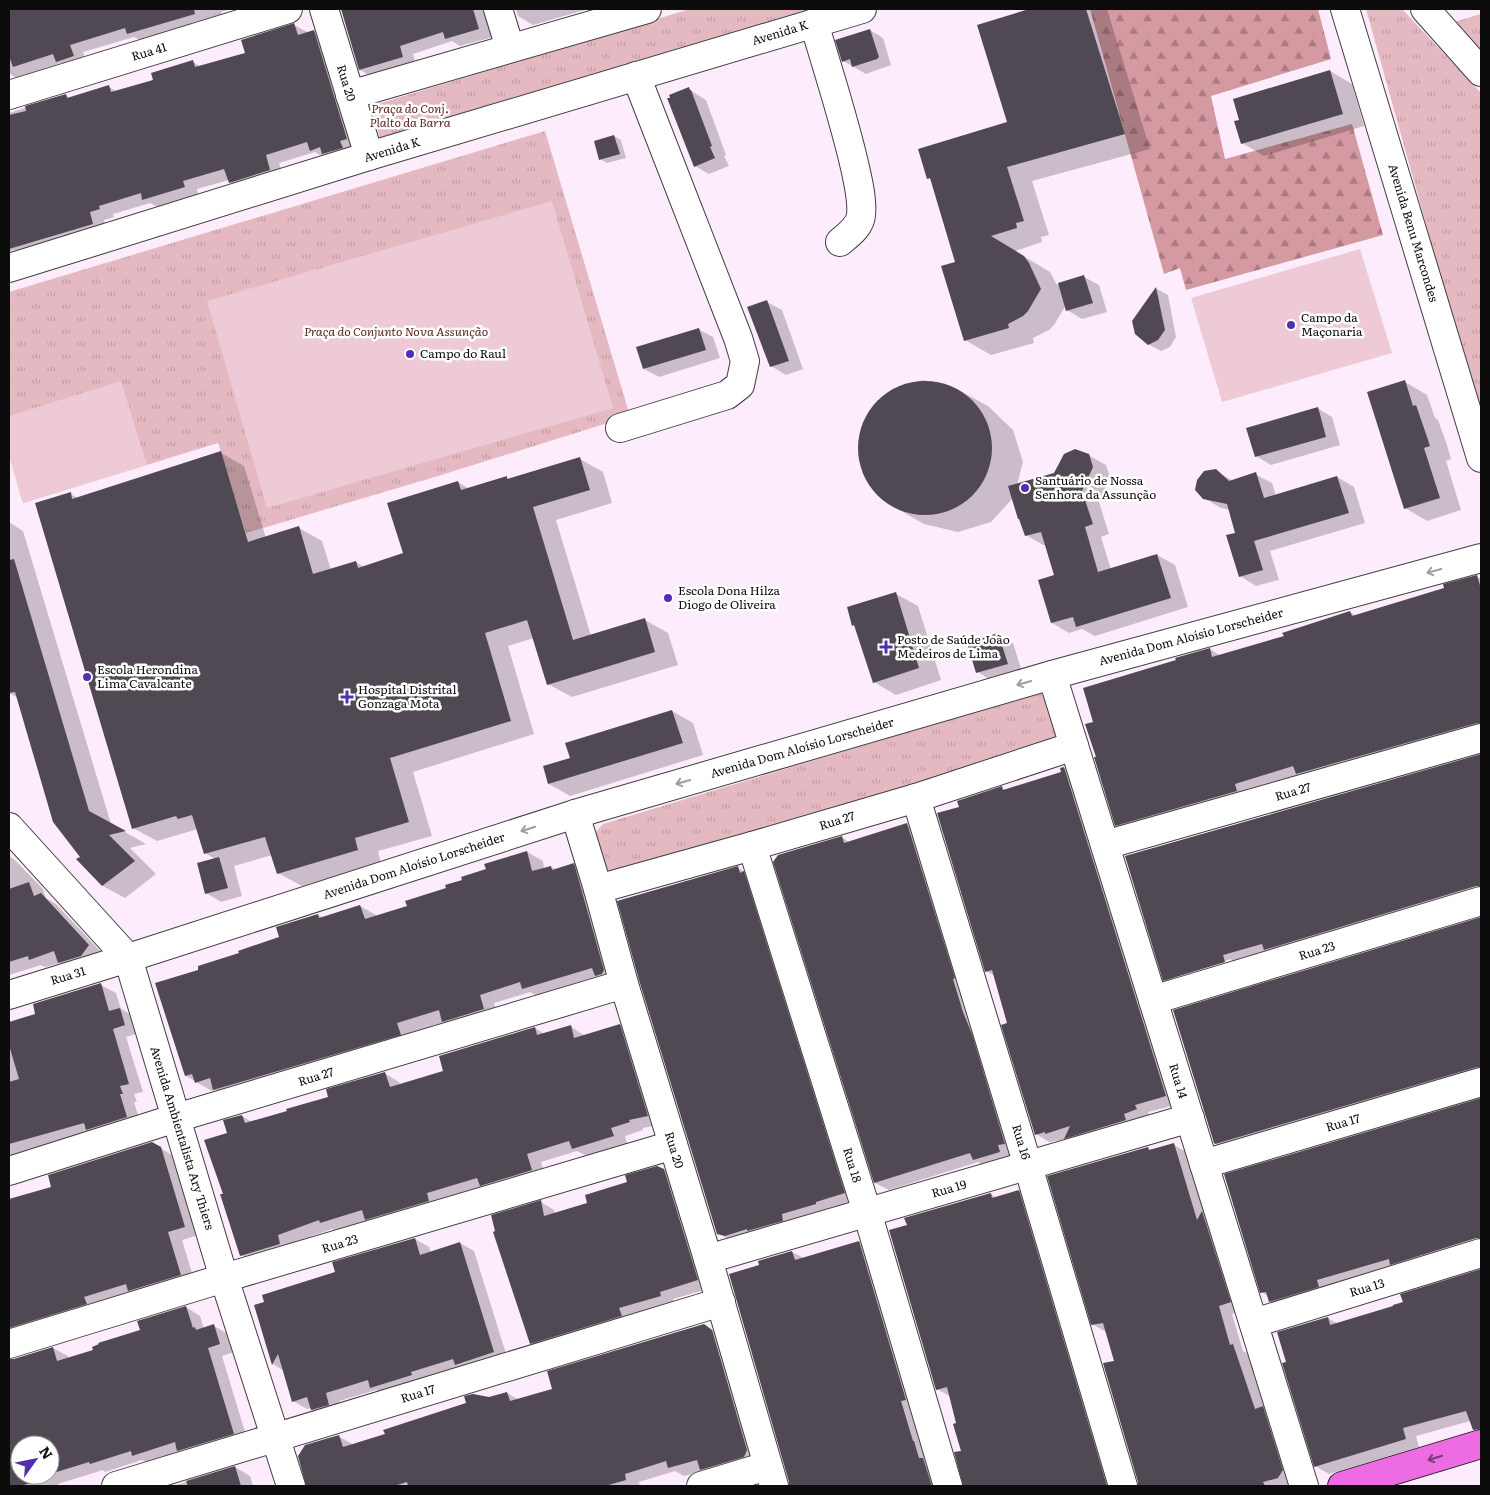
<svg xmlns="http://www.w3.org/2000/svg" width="1490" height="1495" viewBox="0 0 1490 1495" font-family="Literata,serif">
  <defs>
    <pattern id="forest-firs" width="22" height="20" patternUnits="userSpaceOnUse" patternTransform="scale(1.25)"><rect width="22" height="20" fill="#d499a1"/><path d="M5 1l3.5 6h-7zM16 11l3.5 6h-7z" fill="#aa7b82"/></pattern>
    <pattern id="park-tufts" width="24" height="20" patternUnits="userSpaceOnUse" patternTransform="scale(1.25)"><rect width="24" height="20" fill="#e5b9c1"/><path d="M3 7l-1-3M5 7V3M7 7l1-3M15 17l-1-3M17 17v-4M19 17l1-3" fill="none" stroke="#c39ea5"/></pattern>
  </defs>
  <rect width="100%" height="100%" fill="#fdecfb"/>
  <polygon fill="url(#forest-firs)" points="1090,9 1318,9 1331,59 1211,96 1225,159 1352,124 1383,235 1186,290 1180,268 1164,274"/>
  <g fill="url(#park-tufts)">
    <polygon points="690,9 829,9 382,146 371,106"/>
    <polygon points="1366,9 1402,9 1481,93 1481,422"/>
    <polygon points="1481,14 1481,52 1454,22"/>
    <polygon points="545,131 630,416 438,476 246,533 218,443 23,503 9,455 9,292"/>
    <polygon points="1036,693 1041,694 1049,699 1057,737 1051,743 619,877 609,875 599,865 594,840 596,832 603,824"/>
  </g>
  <g fill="#edcad5">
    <polygon points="552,201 613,408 267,508 207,301"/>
    <polygon points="1360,249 1392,353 1222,402 1191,298"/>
    <polygon points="121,381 147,465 23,503 9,455 9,416"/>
  </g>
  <g fill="#0003" fill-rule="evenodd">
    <polygon points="9,9 232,9 221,12 222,14 191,23 192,26 142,41 134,37 83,52 87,64 70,69 61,63 16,78 9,73"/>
    <polygon points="342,9 484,9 493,37 460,46 452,41 413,54 416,65 374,78 360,70"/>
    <polygon points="516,9 588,9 533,25 518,16"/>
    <polygon points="1033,9 1107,9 1150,149 1032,181 1049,235 1041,237 1042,242 1015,251 1050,272 1057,285 1084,277 1099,285 1107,312 1082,319 1067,310 1066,305 1054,325 1049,330 1033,338 1034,343 991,355 965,340 957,263 932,180 928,178 1008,123 979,26"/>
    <polygon points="294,25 309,33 314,32 328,40 361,147 325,158 315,152 279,163 284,178 244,191 230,182 229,180 197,189 198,195 158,207 150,203 113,214 114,217 104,220 107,232 25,256 14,250 9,252 9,113 66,95 70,98 109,87 118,92 154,80 192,61 201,67 246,53"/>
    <polygon points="870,30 883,38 891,65 866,74 843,61"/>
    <polygon points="1330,71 1352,84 1364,126 1264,156 1242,143 1240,121"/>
    <polygon points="688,89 706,100 726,155 724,156 729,166 709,174 695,166"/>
    <polygon points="614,136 621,140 626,158 607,163 600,159"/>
    <polygon points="1157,289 1168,295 1176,337 1170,347 1161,351 1148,344 1134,321"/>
    <polygon points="767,302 782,310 803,369 786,375 771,366"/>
    <polygon points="698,329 713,337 720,358 659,377 644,369"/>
    <polygon points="923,380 957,389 988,406 1013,430 1023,462 1017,485 1055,474 1088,455 1106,465 1110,477 1099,502 1109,534 1101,537 1111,570 1157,555 1175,565 1188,607 1095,636 1082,629 1069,633 1052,623 1055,575 1046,545 1043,545 1026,535 1013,498 991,522 958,532 924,524 894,507 869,483 859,450 867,415 891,390"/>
    <polygon points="1405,382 1427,395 1435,418 1438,420 1447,445 1451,459 1446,461 1461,510 1427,521 1405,508"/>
    <polygon points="1317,408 1332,417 1340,445 1271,465 1256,456"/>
    <polygon points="221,453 244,466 266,538 299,528 322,541 331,570 356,562 364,567 405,554 458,482 469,489 507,478 510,479 580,459 603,472 612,503 556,520 591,636 645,620 668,633 678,665 572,697 548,684 534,638 508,646 534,734 413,772 432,836 378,851 381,863 302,886 278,873 272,855 234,866 242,896 221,902 206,893 215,859 205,853 198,829 157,841 133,828 70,494 78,498"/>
    <polygon points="1215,470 1233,481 1255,474 1272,483 1276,496 1337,477 1354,487 1365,523 1270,551 1279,580 1256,586 1240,576 1237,534 1230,510 1221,508 1204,498"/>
    <polygon points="9,522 23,531 111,824 146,844 130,848 156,874 125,898 103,886 78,859 82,857 18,698 9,693"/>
    <polygon points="1477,577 1481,579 1481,733 1130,833 1116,825 1097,758 1094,723 1178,660 1210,649 1221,656 1286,637 1350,612 1356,616 1446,589"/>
    <polygon points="896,594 918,606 941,680 896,695 874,682 856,626 853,625"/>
    <polygon points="998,635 1013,643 1022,672 992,681 978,672"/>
    <polygon points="672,711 693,723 703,755 570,796 549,784 571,759"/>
    <path d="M1481 755V896L1178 988 1164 980 1126 857ZM1231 959 1232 961 1173 979V976Z"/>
    <polygon points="1064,768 1077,776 1179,1104 1148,1112 1150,1117 1078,1145 1066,1139 1049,1142 1036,1134 1009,1024 995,976 986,971 960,808 1001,788 1006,790 1063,773"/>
    <polygon points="907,825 920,832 1013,1160 987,1167 978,1162 889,1190 875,1183 842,837 850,843"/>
    <polygon points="527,852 543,861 544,869 551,867 557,870 574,865 589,874 619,980 538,997 530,992 494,1003 499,1018 459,1030 444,1022 412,1032 415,1043 230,1099 215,1090 212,1091 186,1076 200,970 280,938 318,915 323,918 360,906 376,915 376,917 408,907"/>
    <polygon points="9,856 15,860 43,889 46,898 56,904 104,955 75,971 60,963 45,967 41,965 9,975"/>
    <polygon points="738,868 751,875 858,1201 732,1241 718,1233"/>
    <polygon points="1481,919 1481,1077 1230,1152 1216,1144 1174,1011"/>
    <polygon points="101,985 116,993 121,1009 135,1017 139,1033 126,1037 143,1092 134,1094 137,1102 134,1102 141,1125 9,1157 9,1023 37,1015"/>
    <polygon points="620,1025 634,1033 662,1124 643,1128 643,1130 625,1136 627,1144 587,1156 577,1151 541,1162 546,1178 380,1228 368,1221 336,1231 332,1229 292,1243 294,1252 256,1263 241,1255 224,1195 228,1134 242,1116 252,1122 288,1112 329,1097 384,1073 399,1082 400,1085 445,1072 535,1028 545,1034 570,1026 585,1036"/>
    <polygon points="1481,1100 1481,1248 1284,1309 1270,1301 1269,1297 1262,1292 1225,1175"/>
    <polygon points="152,1143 175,1157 199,1235 182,1240 195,1283 9,1347 9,1201 53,1188"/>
    <polygon points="1174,1145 1188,1153 1244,1310 1232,1314 1243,1351 1247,1353 1293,1485 1139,1486 1115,1362 1106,1332 1092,1324 1147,1148 1152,1151"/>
    <polygon points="664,1170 678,1178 711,1288 673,1299 674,1303 544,1351 531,1343 541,1202 554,1210 555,1214 589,1204 629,1183"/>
    <polygon points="1019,1191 1033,1199 1118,1486 964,1486 963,1452 958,1424 951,1397 937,1389 990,1194 997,1198"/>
    <polygon points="415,1239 429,1247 431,1253 460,1243 474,1251 508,1360 385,1395 376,1390 339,1401 342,1413 326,1418 312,1410 311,1408 307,1409 293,1401 284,1371 273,1364 255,1306 336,1273"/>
    <polygon points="859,1242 873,1250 943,1486 791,1486 730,1275 761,1266 792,1252 804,1258"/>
    <polygon points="1481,1271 1481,1418 1416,1436 1419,1447 1329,1474 1315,1466 1288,1363 1328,1318 1338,1324 1405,1303 1402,1295"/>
    <path d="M186 1307 200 1316 204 1329 214 1326 228 1334 234 1352 222 1356 248 1442 148 1463 142 1460 105 1472 103 1470 58 1484 59 1486H9V1358L10 1360 53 1348 68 1356V1359L94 1351 141 1331ZM20 1445H50V1475H20Z"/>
    <polygon points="704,1325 719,1334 762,1459 716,1478 704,1471 684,1476 675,1471 639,1482 640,1486 308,1486 299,1457 338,1436 354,1445 507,1393 519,1400 554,1389"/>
    <polygon points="235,1467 250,1476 253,1486 173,1486"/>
  </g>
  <g fill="#504953">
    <polygon points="9,9 194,9 195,14 127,34 125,28 70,45 74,56 56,62 53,54 13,67 9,56"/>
    <polygon points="341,9 473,9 479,29 445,39 443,32 400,46 403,57 359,70"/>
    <polygon points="1029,9 1086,9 1125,134 1007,167 1024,221 1016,223 1017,228 991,236 1024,256 1029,263 1041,289 1028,311 1023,316 1008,324 1009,328 964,341 941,266 955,262 930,178 927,179 918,149 1007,122 977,25"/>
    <polygon points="294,23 298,35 314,30 347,139 340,141 343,148 322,154 320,147 310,151 307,142 266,155 270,170 229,183 224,169 183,181 185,187 142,200 141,193 99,206 100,209 90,212 93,224 9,249 9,115 26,111 25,106 66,94 67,98 109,85 111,92 153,80 151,73 193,60 195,67 245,53 241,40"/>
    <polygon points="870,29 879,57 877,59 852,67 850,59 842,62 835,40"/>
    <polygon points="1330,70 1343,114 1241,144 1234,121 1239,120 1233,99"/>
    <polygon points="689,87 690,90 691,90 712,146 710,147 715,158 694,167 667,98 670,98 669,95"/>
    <polygon points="614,135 620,154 599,160 594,141"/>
    <polygon points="1084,275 1093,303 1066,311 1058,283"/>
    <polygon points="1156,287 1165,330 1158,340 1148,345 1135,334 1132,321"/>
    <polygon points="767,300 789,361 770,367 747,307"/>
    <polygon points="699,328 706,350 643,369 636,347"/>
    <polygon points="1405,380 1413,406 1416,405 1425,431 1430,446 1424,448 1440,498 1404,509 1367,392"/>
    <circle cx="925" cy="448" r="67"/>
    <polygon points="1318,407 1326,437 1255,457 1246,428"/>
    <polygon points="1075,449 1089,454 1093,467 1082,491 1093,524 1085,527 1098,572 1157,554 1171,598 1076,627 1073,617 1051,623 1038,580 1054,575 1041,532 1025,536 1019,519 1018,519 1008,486 1054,473 1064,454"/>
    <polygon points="221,451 248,542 299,526 313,574 356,561 358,568 403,553 387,503 458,481 461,490 507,476 507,479 580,457 590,490 533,507 573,640 645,618 655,652 547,685 527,620 485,633 511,721 390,758 409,822 355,838 358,850 277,874 265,837 204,854 192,815 178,819 176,816 132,829 35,503 71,492 72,499"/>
    <polygon points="1216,469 1229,481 1256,472 1264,498 1337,476 1349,513 1254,541 1263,570 1239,577 1226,535 1235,533 1227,504 1203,499 1195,490 1197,480 1204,471"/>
    <polygon points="14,559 89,811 126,831 109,835 135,861 102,886 76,859 80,857 53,822 15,692 9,693 9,560"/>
    <polygon points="1477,575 1481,589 1481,723 1477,723 1296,774 1293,766 1235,784 1237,791 1115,826 1094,757 1096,757 1085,724 1093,722 1083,688 1176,660 1175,658 1210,648 1212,657 1284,636 1282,633 1350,611 1352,616 1444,588 1443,584"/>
    <polygon points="896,592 919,668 873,683 854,625 852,626 847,607"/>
    <polygon points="998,633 1008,664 976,673 967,643"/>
    <polygon points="672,710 683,743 548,784 543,766 570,758 565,743"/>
    <polygon points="1481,754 1481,886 1476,886 1264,950 1262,944 1223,955 1225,962 1163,981 1125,856"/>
    <polygon points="1064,767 1166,1096 1135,1105 1137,1109 1124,1114 1126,1120 1064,1139 1070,1126 1045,1134 1045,1132 1035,1135 1001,1025 1007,1023 992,970 985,972 937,813 959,807 957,801 1002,786 1003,790 1061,772 1060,768"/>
    <polygon points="907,823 955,978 953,979 963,1012 972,1034 1005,1144 998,1145 1000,1152 973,1160 970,1153 874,1183 773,862 778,855 842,836 844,843"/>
    <polygon points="527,851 532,871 551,866 552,870 574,863 604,970 602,974 595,976 592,968 522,989 520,982 480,995 484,1009 442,1022 439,1010 397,1023 401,1035 213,1090 210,1078 195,1083 192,1074 185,1076 155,983 198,970 198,966 239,953 238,951 279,937 276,927 318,914 319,918 360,905 365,919 407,906 405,901 446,888 445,885 462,880 461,877 486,869 484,864"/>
    <polygon points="219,857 228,888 205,894 197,863"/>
    <polygon points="738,866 740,873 744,871 845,1193 816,1202 816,1204 782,1214 783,1221 747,1231 747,1229 725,1236 717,1234 639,980 617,901"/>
    <polygon points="29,882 34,896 41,893 89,945 81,956 58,963 54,951 29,960 28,956 9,962 9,889"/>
    <polygon points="1481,917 1481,1067 1477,1067 1215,1144 1214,1143 1173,1010"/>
    <polygon points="101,983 109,1011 120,1008 125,1025 113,1029 129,1084 120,1086 123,1094 120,1094 127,1117 86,1130 84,1123 9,1144 9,1082 19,1079 9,1045 9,1022 35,1014 33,1004"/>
    <polygon points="620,1024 648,1116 629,1120 630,1122 611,1128 614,1136 572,1149 569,1141 527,1154 532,1170 480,1186 477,1178 427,1193 429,1201 365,1220 362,1210 320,1223 319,1220 278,1235 280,1244 240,1256 220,1194 223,1194 204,1140 227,1133 223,1120 242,1115 245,1123 287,1111 286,1109 328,1097 326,1089 385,1072 390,1087 443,1071 439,1056 535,1027 537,1035 571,1025 574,1038"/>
    <polygon points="1481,1098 1481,1238 1476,1238 1390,1265 1389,1259 1317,1280 1319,1287 1269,1302 1266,1292 1260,1293 1224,1174"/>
    <polygon points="152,1142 161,1147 185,1227 168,1232 181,1275 128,1291 126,1284 84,1297 87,1304 9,1328 9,1199 51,1187 48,1175"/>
    <polygon points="1174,1143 1197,1220 1202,1211 1231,1302 1219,1306 1230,1345 1233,1344 1255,1409 1263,1406 1283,1470 1278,1478 1263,1482 1265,1486 1138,1486 1138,1482 1103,1363 1114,1361 1103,1323 1091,1325 1047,1176 1148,1147 1149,1150"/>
    <polygon points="657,1166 664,1169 698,1280 660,1292 661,1296 619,1308 622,1316 530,1344 493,1232 495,1231 491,1215 541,1200 544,1216 587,1203 585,1195 627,1182 625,1175"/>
    <polygon points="1019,1190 1107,1486 963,1486 954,1452 961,1451 953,1424 956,1423 947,1387 936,1390 889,1230 907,1225 904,1218 991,1193 992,1198"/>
    <polygon points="415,1238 420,1255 460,1242 494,1352 455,1365 453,1359 411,1372 412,1375 370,1388 368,1380 326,1393 329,1405 311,1410 307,1397 292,1402 278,1354 272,1365 254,1305 264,1302 262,1295 335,1272 332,1262"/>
    <polygon points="859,1241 906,1400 901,1401 913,1441 914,1441 919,1458 923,1458 932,1486 789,1486 789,1482 729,1274 759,1265 758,1261 792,1251 795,1260"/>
    <polygon points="1481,1269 1481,1429 1473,1430 1466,1411 1403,1428 1406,1439 1314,1467 1282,1363 1286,1362 1277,1332 1328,1317 1330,1325 1393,1306 1393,1305 1403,1302 1400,1294"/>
    <polygon points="186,1306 193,1328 195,1327 196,1330 214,1324 220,1344 208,1348 234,1434 177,1451 175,1442 132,1456 131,1451 90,1464 89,1462 50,1474 50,1445 20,1445 20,1475 46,1475 44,1476 45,1479 20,1486 9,1486 9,1359 14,1359 53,1347 57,1361 93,1350 92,1347 99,1344 98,1343 140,1330 137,1321"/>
    <polygon points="704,1324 712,1330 747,1450 744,1457 700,1470 697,1460 668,1468 666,1461 625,1474 626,1480 605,1486 408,1486 407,1482 394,1486 306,1486 298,1456 305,1445 339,1435 343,1447 385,1434 383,1430 466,1403 464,1396 473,1394 489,1397 507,1392 510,1401 552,1389 547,1371"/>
    <polygon points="235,1466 241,1486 188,1486 186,1481"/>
  </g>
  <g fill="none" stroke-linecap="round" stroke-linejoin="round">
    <defs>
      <g id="minor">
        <polyline points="324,9 369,156"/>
        <polyline points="498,9 510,48"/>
        <polyline points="1345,9 1481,458"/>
        <polyline points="1425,9 1481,72"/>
        <path d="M814 23C827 67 841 110 852 155 856 172 863 198 861 215 860 227 848 235 840 242"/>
        <polyline points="9,95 288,9"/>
        <polyline points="350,95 647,9"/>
        <polyline points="9,268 369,156 862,9"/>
        <polyline points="620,428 727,395 740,385 745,361 738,338 636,76"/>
        <polyline points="1052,675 1304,1486"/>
        <polyline points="916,798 1028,1166 1123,1486"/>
        <polyline points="575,814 598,889 624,984 708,1259 774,1486"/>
        <polyline points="9,827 128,958 224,1278 291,1486"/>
        <polyline points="1105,845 1481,738"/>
        <polyline points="752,846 867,1212 948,1486"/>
        <polyline points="598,889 752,846 916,798 1074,746"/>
        <polyline points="9,995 128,958 575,814 1052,675 1481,558"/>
        <polyline points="1153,1000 1481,901"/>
        <polyline points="1204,1164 1481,1082"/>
        <polyline points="9,1171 176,1118 624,984"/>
        <polyline points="708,1259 1190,1118"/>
        <polyline points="1254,1323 1481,1253"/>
        <polyline points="9,1344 224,1278 673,1145"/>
        <polyline points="116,1486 721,1302"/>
        <polyline points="701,1486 767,1466"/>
      </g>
      <polyline id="major" points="1342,1486 1481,1444"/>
    </defs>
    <use href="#minor" stroke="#3f3f3f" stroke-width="30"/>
    <use href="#major" stroke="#1d1d1d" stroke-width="30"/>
    <use href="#minor" stroke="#fff" stroke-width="28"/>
    <use href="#major" stroke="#ed6ce4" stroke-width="28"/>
  </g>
  <defs><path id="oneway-shaft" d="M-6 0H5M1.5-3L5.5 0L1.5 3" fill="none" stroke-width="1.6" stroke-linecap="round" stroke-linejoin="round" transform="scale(1.25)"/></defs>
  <g stroke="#9e9e9e">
    <use href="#oneway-shaft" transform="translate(1434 571) rotate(165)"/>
    <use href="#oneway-shaft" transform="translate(1024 683) rotate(164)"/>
    <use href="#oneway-shaft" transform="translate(683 782) rotate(164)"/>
    <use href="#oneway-shaft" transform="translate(528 829) rotate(162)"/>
  </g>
  <use stroke="#7c3c78" href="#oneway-shaft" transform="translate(1435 1458) rotate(163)"/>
  <g fill="#522fb0" stroke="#fff" stroke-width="2">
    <circle cx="1291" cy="325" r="5"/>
    <circle cx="410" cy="354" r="5"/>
    <circle cx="1025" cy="488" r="5"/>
    <circle cx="668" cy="598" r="5"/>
    <path d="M883.5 639.5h5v5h5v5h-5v5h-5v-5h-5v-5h5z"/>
    <circle cx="87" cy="677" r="5"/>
    <path d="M344.5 689.5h5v5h5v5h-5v5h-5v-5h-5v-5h5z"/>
  </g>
  <g text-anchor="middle" stroke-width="5" stroke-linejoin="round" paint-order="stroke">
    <g font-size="12" fill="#0c0c0c" stroke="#fff">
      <text transform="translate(780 33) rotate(-17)" y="4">Avenida K</text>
      <text transform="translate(149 52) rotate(-17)" y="4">Rua 41</text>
      <text transform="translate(346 83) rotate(73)" y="4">Rua 20</text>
      <text transform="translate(392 150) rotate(-17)" y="4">Avenida K</text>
      <text transform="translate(1413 233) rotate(73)" y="4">Avenida Benu Marcondes</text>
      <text transform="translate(1191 637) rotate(-15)" y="4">Avenida Dom Aloísio Lorscheider</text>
      <text transform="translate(802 748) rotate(-16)" y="4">Avenida Dom Aloísio Lorscheider</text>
      <text transform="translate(1293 792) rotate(-16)" y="4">Rua 27</text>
      <text transform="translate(837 821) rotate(-17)" y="4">Rua 27</text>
      <text transform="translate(414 866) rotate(-18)" y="4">Avenida Dom Aloísio Lorscheider</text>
      <text transform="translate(1317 951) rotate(-17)" y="4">Rua 23</text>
      <text transform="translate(68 976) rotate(-17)" y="4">Rua 31</text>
      <text transform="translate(316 1077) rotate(-17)" y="4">Rua 27</text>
      <text transform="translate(1178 1081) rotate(73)" y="4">Rua 14</text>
      <text transform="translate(1343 1123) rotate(-16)" y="4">Rua 17</text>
      <text transform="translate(182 1138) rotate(73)" y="4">Avenida Ambientalista Ary Thiers</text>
      <text transform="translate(1021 1142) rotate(73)" y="4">Rua 16</text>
      <text transform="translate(674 1150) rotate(73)" y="4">Rua 20</text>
      <text transform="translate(852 1165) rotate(73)" y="4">Rua 18</text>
      <text transform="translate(949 1189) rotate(-16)" y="4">Rua 19</text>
      <text transform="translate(340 1244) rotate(-17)" y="4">Rua 23</text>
      <text transform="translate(1367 1288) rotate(-17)" y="4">Rua 13</text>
      <text transform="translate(418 1394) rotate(-17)" y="4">Rua 17</text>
    </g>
    <g font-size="12" font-style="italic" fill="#5e2922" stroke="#fff">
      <text x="410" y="113">Praça do Conj.<tspan x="410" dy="14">Plalto da Barra</tspan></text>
      <text x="396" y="336">Praça do Conjunto Nova Assunção</text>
    </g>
    <g font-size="12" fill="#0c0c0c" stroke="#fff" text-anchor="start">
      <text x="1301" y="322">Campo da<tspan x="1301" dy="14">Maçonaria</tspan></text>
      <text x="420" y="358">Campo do Raul</text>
      <text x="1035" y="485">Santuário de Nossa<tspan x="1035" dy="14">Senhora da Assunção</tspan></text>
      <text x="678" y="595">Escola Dona Hilza<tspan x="678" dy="14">Diogo de Oliveira</tspan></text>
      <text x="897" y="644">Posto de Saúde João<tspan x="897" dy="14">Medeiros de Lima</tspan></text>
      <text x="97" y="674">Escola Herondina<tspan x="97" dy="14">Lima Cavalcante</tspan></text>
      <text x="358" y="694">Hospital Distrital<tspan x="358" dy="14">Gonzaga Mota</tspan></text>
    </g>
  </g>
  <rect width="1490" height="1495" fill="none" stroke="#0c0c0c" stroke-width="20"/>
  <g transform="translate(35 1460) rotate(57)"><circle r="24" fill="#ffffff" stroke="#9e9e9e"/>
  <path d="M0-4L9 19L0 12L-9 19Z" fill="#522fb0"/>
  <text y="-8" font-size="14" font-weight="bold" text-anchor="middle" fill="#0c0c0c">N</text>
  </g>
</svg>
